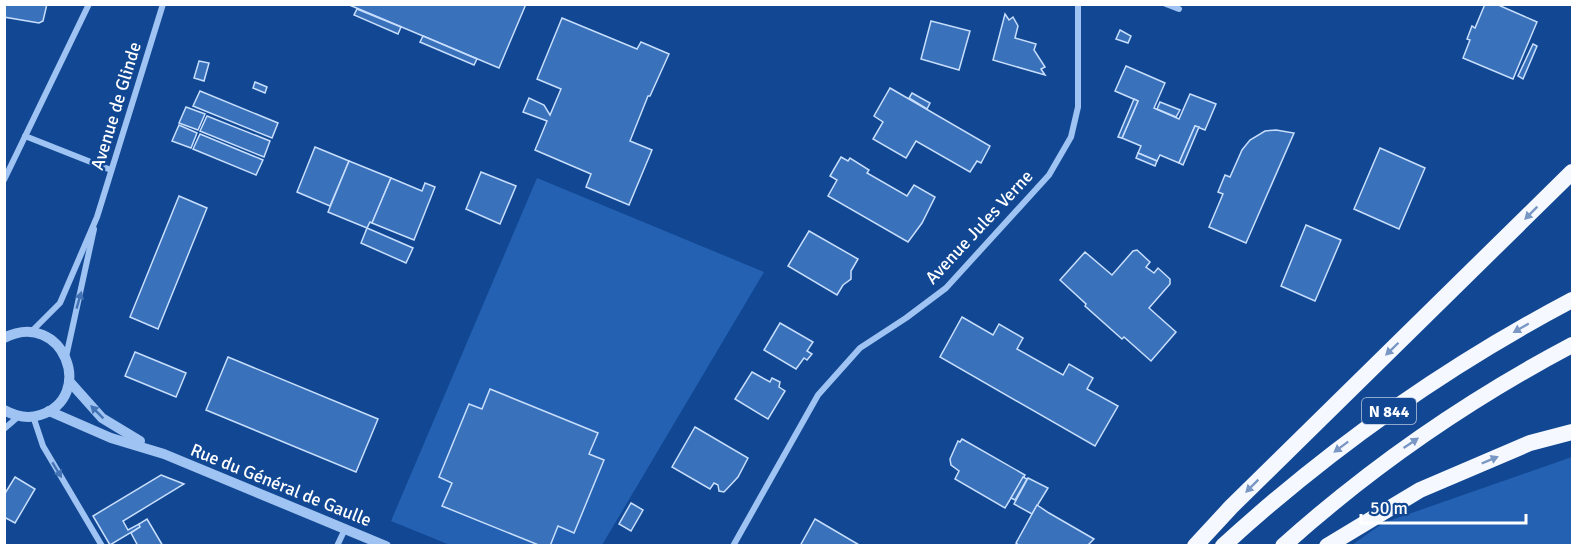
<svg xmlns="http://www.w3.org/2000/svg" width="1577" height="550" viewBox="0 0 1577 550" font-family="Signika,sans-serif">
  <rect width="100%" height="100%" fill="#124893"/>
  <g fill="#2461b2">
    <polygon points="537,178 764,272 602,545 450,545 391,521"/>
    <polygon points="1572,457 1572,545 1352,545 1383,523"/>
  </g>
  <g fill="#3a71bb" stroke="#c7defd" stroke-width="1.5">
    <polygon points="4,4 47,4 43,21 39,23 4,17"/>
    <polygon points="347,4 526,4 499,68"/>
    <polygon points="1485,4 1496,4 1537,22 1513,79 1463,58 1470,40 1467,39 1472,26 1475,28"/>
    <polygon points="357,9 401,27 398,34 354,15"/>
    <polygon points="1005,14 1009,20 1013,17 1018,26 1015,38 1036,44 1034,50 1045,67 1041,69 1045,75 993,60"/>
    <polygon points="562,18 637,49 641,42 669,54 650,96 648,96 630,141 652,150 629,205 586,187 591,174 535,150 547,121 523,112 529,98 544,105 550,115 561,89 537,79"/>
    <polygon points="931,21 970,31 959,70 921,59"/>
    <polygon points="1120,30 1131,36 1128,43 1116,39"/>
    <polygon points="423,36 477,59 474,65 420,42"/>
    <polygon points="1533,44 1537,46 1523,79 1518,76"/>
    <polygon points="199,61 209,63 204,81 194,78"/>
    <polygon points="1126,66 1165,83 1154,108 1179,119 1190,94 1216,104 1205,130 1195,126 1179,163 1160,155 1157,161 1138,153 1141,146 1122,138 1138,101 1115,91"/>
    <polygon points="255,82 267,87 265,93 253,88"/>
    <polygon points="890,88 990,146 981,163 977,161 970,172 916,141 906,158 873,139 883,122 874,116"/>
    <polygon points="200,91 278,123 272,138 193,106"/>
    <polygon points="912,93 930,103 927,109 909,98"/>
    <polygon points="1134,99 1138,101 1122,138 1118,137"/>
    <polygon points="1160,102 1180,110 1176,117 1157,109"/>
    <polygon points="186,107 205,114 198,130 179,123"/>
    <polygon points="207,116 270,141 264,157 200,131"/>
    <polygon points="179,125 197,133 191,148 172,141"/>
    <polygon points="1195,126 1199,127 1183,165 1179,163"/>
    <polygon points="1276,130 1294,133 1246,243 1209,227 1223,194 1218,192 1225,175 1230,177 1242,150 1250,140 1265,131"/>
    <polygon points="200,134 263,160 256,175 193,149"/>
    <polygon points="315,147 349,161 330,206 297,192"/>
    <polygon points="1380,148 1425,168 1399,229 1354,209"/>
    <polygon points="1138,153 1157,161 1155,166 1136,158"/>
    <polygon points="841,157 848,161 850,158 869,170 867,173 907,196 914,185 935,197 922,223 908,242 828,196 837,180 830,176"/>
    <polygon points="349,161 391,178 372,223 370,222 367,228 328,212"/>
    <polygon points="481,172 516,186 500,224 466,209"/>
    <polygon points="391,178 422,191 425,183 435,187 414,240 372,223"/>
    <polygon points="179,196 207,208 158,329 130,317"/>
    <polygon points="1306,225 1341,240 1315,301 1281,286"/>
    <polygon points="367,228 413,248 406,263 361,243"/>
    <polygon points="809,231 858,259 851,271 851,279 843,285 837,295 788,266"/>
    <polygon points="1137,250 1150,262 1146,267 1154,273 1158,268 1170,279 1170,284 1149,308 1176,332 1151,361 1124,337 1122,339 1085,306 1086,304 1060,280 1085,252 1112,275 1133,251"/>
    <polygon points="962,317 993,335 999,324 1023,338 1017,349 1063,375 1069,364 1093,378 1087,389 1118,406 1095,446 940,357"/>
    <polygon points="780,323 813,342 807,351 812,354 807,360 804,358 796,369 764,350"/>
    <polygon points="135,352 186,373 176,397 125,376"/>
    <polygon points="228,357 378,419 356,472 206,410"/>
    <polygon points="752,372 770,382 772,378 780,382 779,387 785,391 768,419 735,399"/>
    <polygon points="490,389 598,433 589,454 604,460 574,533 558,526 550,546 541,546 442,506 452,483 439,477 469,404 482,409"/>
    <polygon points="695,427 748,458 738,477 724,492 719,491 718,485 714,483 710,489 672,467"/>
    <polygon points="962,439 1025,475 1005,508 955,479 959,471 951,465 950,459 958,441 960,442"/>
    <polygon points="161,475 184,484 123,521 128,530 139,524 140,527 110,545 93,516"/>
    <polygon points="15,477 35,489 15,523 4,517 4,495"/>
    <polygon points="1023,477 1027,479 1015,500 1011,498"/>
    <polygon points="1028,478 1048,488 1032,514 1014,504"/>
    <polygon points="631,503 643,510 631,531 619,524"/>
    <polygon points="1037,505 1049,513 1094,539 1087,546 1020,546 1016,543"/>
    <polygon points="147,519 163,546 138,546 131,533 140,527 139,524"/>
    <polygon points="815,519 861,546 800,546"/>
  </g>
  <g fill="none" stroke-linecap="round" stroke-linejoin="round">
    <g stroke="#9fc3f2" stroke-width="6">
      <polyline points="1166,4 1179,9"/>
      <polyline points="25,136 111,170"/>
      <polyline points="4,180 89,4"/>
      <polyline points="31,332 60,303 97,217 163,4"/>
      <polyline points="66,357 94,229"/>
      <polyline points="33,416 43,446 102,546"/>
      <polyline points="4,429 19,416"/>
      <polyline points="337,546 345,529"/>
      <polyline points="733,546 818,395 860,348 906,318 946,288 1049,175 1071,137 1078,107 1078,4"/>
    </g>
    <g stroke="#9fc3f2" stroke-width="10">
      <path d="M4 338C63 308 97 397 40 415 28 419 15 416 4 410"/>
      <polyline points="69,381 102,418 140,441"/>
      <polyline points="49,411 111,438 164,454 386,546"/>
    </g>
    <g stroke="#f5f8ff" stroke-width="16">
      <polyline points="1195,546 1231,507 1572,172"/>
      <path d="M1223 546C1329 449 1445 367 1572 300"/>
      <path d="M1283 546C1371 467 1468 400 1572 345"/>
      <polyline points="1327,546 1420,490 1530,443 1572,432"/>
    </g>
  </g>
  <defs><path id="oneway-solid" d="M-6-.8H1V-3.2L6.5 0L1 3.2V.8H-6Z" transform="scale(1.5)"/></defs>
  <g fill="#7897c4">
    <use href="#oneway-solid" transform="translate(1531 213) rotate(135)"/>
    <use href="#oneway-solid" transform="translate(1521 328) rotate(150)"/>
    <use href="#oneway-solid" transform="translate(1392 349) rotate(136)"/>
    <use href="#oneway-solid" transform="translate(1411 443) rotate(-34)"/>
    <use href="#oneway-solid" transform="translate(1341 447) rotate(143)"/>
    <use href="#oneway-solid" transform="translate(1490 460) rotate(-23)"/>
    <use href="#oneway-solid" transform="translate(1252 486) rotate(135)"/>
  </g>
  <g fill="#4373b4">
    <use href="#oneway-solid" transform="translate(79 300) rotate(-74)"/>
    <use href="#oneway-solid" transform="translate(97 412) rotate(-135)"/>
    <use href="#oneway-solid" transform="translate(57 470) rotate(59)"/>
  </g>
  <g text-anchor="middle" stroke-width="5" stroke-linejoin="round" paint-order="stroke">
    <rect fill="#124893" stroke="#b8c8df" stroke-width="1.5" x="1362" y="398" width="54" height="26" rx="4.5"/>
    <g font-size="16" font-weight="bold" fill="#fff">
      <text x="1389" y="417">N 844</text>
    </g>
    <g font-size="18" fill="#fff" stroke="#124893">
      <text transform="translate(116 106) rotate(-73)" y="6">Avenue de Glinde</text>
      <text transform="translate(979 227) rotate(-47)" y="6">Avenue Jules Verne</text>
      <text transform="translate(281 485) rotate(22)" y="6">Rue du Général de Gaulle</text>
    </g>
  </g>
  <rect width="1577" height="550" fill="none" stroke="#ffffff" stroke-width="12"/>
  <path d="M1361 514v9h165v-9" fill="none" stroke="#ffffff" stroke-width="3"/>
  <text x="1370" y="514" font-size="18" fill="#ffffff" stroke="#124893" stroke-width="4.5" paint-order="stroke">50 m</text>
</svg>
